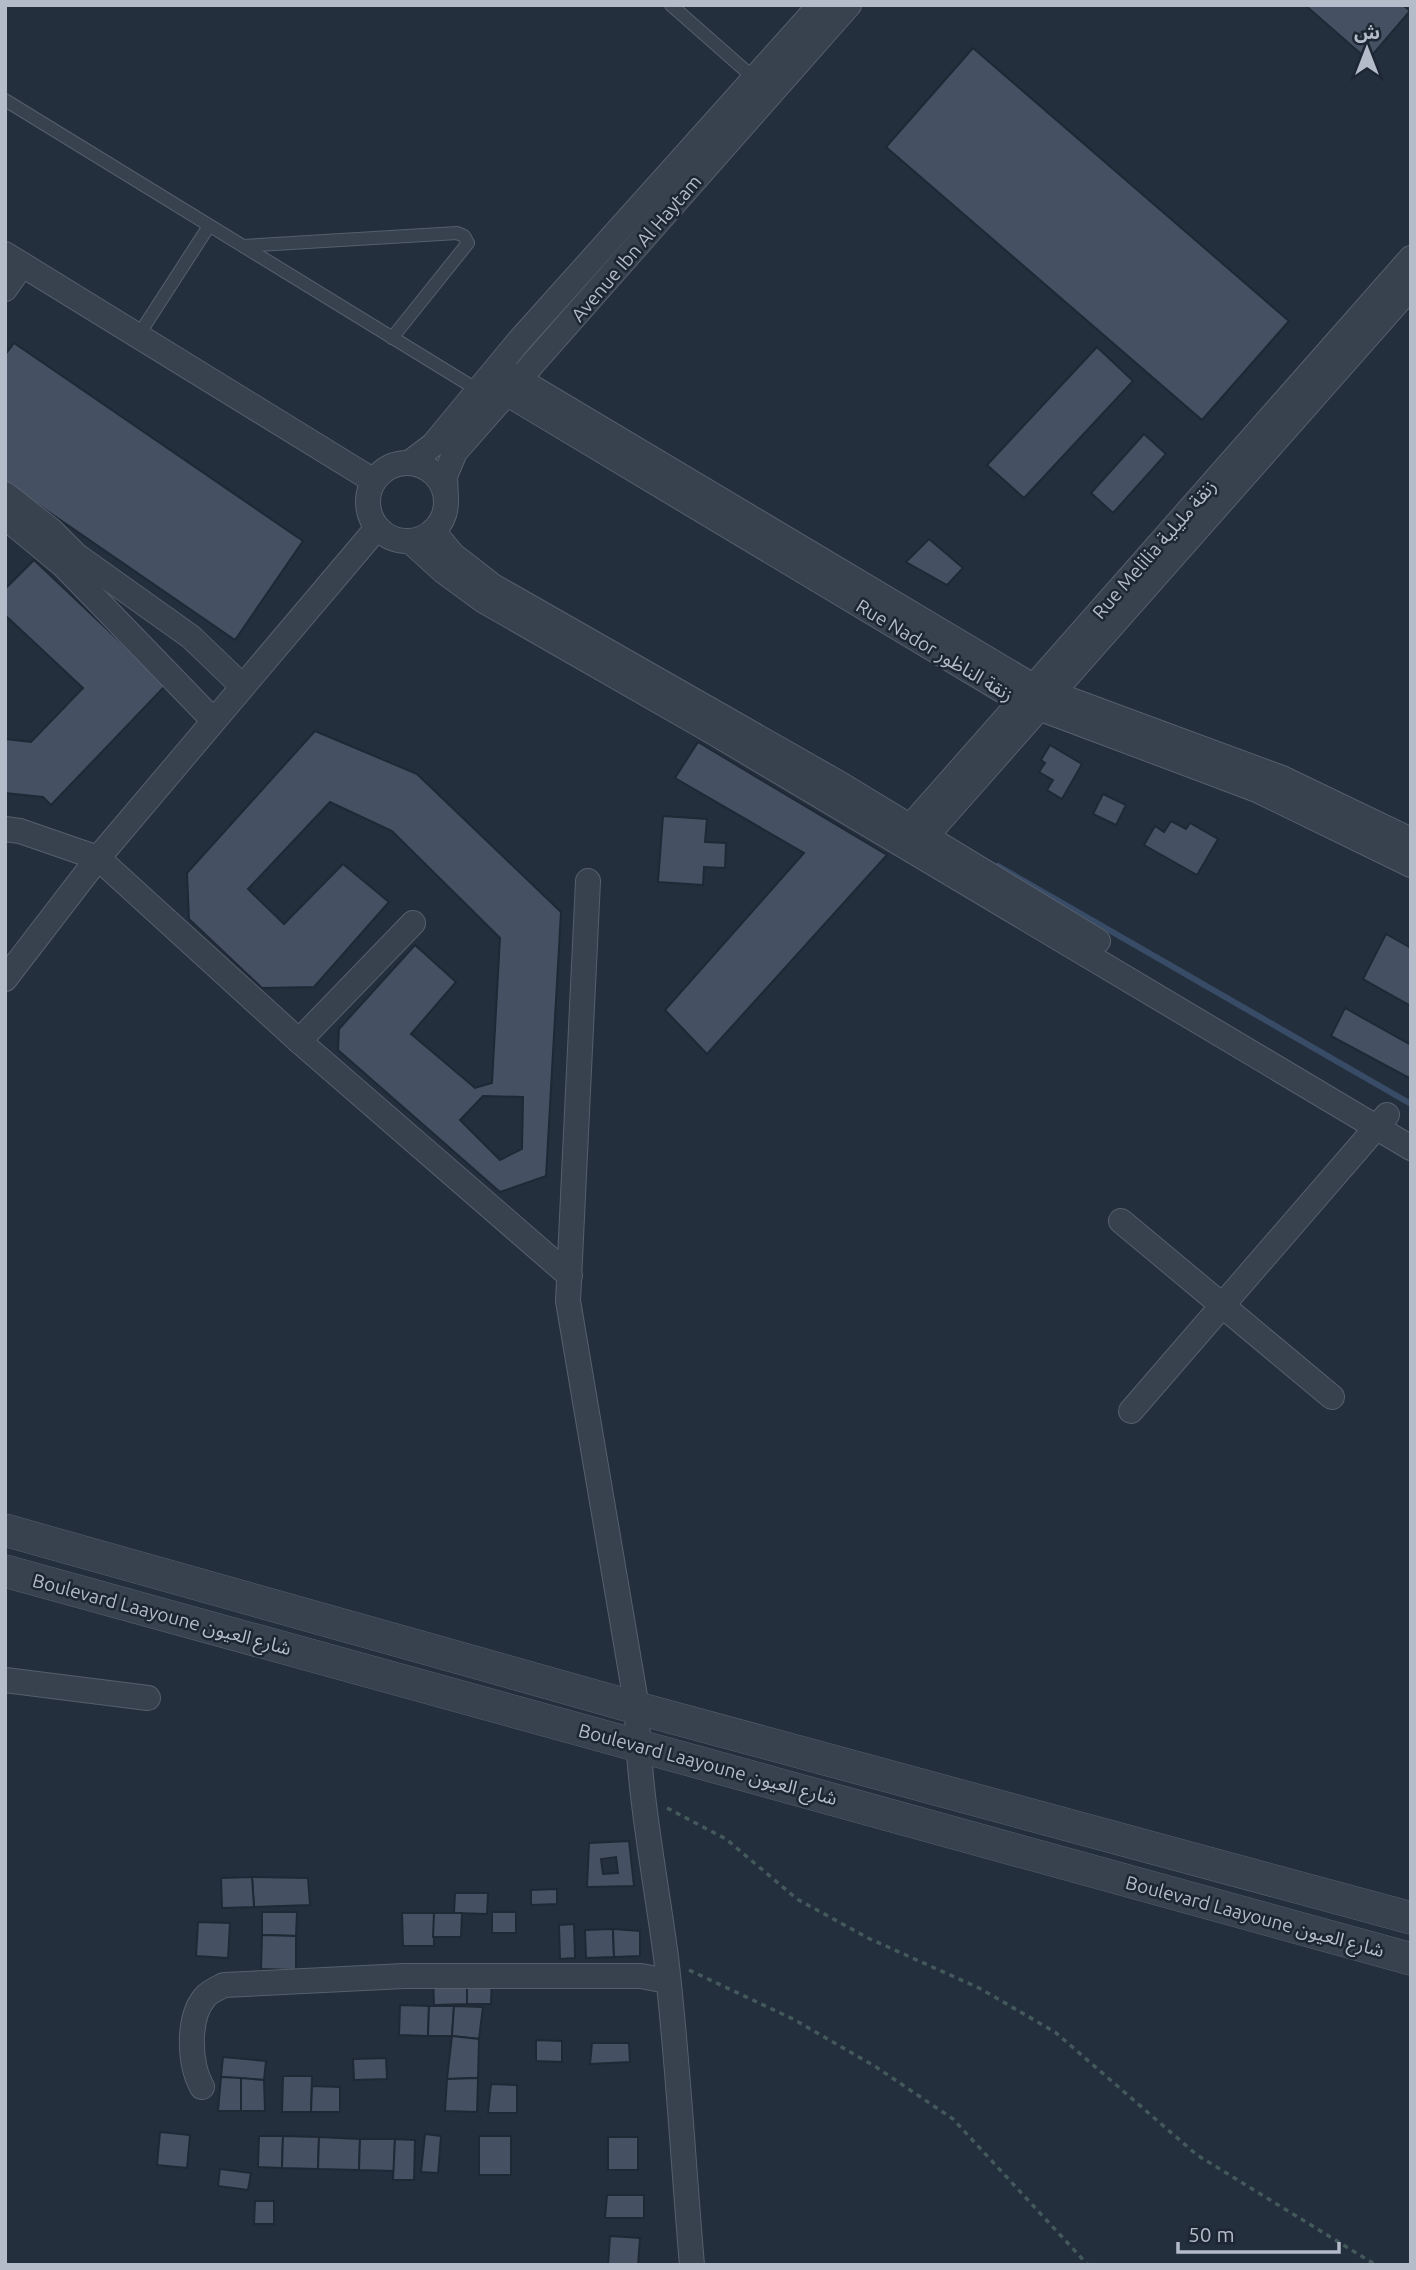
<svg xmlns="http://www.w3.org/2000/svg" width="1416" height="2270" viewBox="0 0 1416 2270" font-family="Ubuntu,'Noto Sans Arabic',sans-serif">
  <rect width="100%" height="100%" fill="#242f3e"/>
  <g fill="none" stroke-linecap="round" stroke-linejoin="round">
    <polyline stroke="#394c67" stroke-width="6" points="998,866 1411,1104"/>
  </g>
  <g fill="#455162" stroke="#1f2835" stroke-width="2" fill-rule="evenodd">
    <polygon points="1305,5 1403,5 1410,11 1368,60"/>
    <polygon points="973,48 1289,321 1202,420 886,147"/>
    <polygon points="14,343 303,541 235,640 5,482 5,355"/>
    <polygon points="1097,347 1133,381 1024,498 987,465"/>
    <polygon points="1144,434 1166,454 1113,513 1091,493"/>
    <polygon points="929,539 963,568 947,585 906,562"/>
    <polygon points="34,560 166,685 51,805 43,797 5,793 5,739 31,742 83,688 5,615 5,589"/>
    <path d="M315 731 417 774 561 912 546 1176 500 1192 338 1050 339 1029 415 945 456 982 411 1034 475 1088 492 1083 500 938 392 831 330 802 248 889 284 924 343 864 389 902 314 987 262 988 189 919 187 873ZM483 1096 523 1097 522 1149 500 1160 460 1120Z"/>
    <polygon points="698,742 887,855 707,1054 665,1010 804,853 675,778"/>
    <polygon points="1050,745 1082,764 1062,799 1047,790 1053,780 1039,772 1045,763 1041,760"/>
    <polygon points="1103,794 1126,805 1116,825 1093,814"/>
    <polygon points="663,816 707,819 705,842 726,843 725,868 704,867 703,885 658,882"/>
    <polygon points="1171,821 1186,829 1190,823 1218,839 1197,875 1144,845 1155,826 1164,832"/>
    <polygon points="1386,934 1411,948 1411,1006 1363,979"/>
    <polygon points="1345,1008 1411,1045 1411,1079 1331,1036"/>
    <path d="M629 1841 634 1886 587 1887 589 1843ZM616 1857 618 1873 603 1874 601 1859Z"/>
    <polygon points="252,1877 308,1878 310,1905 254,1907"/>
    <polygon points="252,1877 254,1907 222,1908 221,1878"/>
    <polygon points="557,1889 557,1904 531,1905 531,1890"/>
    <polygon points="455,1893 488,1893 487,1914 454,1913"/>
    <polygon points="262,1912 297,1912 296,1936 262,1935"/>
    <rect x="492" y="1912" width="24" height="21"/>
    <polygon points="402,1913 434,1913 434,1946 403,1946"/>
    <polygon points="434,1913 462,1913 461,1937 433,1937"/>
    <polygon points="198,1922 230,1923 228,1958 196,1956"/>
    <polygon points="574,1924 575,1958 560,1959 559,1925"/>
    <polygon points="613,1929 614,1957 586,1958 585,1930"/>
    <polygon points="613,1929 640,1931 640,1956 614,1957"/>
    <polygon points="262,1935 296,1936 296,1970 261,1969"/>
    <polygon points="467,1978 492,1979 491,2004 467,2004"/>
    <polygon points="467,1978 467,2004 434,2005 433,1979"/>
    <polygon points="400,2005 429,2006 428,2036 399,2035"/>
    <polygon points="429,2006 454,2006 452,2036 428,2036"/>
    <polygon points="454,2006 483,2007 479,2039 452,2036"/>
    <polygon points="452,2036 479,2039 478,2078 447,2079"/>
    <polygon points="536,2040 562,2041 562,2062 536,2061"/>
    <polygon points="592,2043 629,2043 630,2062 590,2064"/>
    <polygon points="223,2057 266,2061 264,2080 221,2077"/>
    <polygon points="386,2058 387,2079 354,2080 353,2059"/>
    <polygon points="283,2076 312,2076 311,2112 282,2112"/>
    <polygon points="221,2077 241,2078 241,2111 218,2111"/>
    <polygon points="241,2078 264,2080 265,2111 241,2111"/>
    <polygon points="478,2078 477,2112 445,2111 447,2079"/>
    <polygon points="491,2084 517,2085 517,2113 488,2113"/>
    <polygon points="312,2086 340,2087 340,2112 311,2112"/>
    <polygon points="160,2132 190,2135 187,2168 157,2165"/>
    <polygon points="425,2134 441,2136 438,2173 421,2172"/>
    <polygon points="259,2136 283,2136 282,2168 258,2167"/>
    <polygon points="283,2136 319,2137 318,2169 282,2168"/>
    <rect x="479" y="2136" width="32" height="39"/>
    <polygon points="319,2137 360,2139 359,2170 318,2169"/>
    <rect x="608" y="2137" width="30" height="33"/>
    <polygon points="360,2139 395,2139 394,2171 359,2170"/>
    <polygon points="395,2139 415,2140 414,2180 393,2180"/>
    <polygon points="220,2169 251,2173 248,2190 218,2186"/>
    <polygon points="607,2195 644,2195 644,2218 605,2218"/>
    <polygon points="255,2201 274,2201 274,2224 254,2224"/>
    <polygon points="610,2236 640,2238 638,2265 608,2265"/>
  </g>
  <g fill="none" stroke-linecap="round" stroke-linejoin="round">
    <defs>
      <g id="service">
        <polyline points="671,5 755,79"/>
        <polyline points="5,100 481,392"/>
        <polyline points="243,246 457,233 464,236 468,243 392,338"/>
        <polyline points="138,336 209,226"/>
      </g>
      <g id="minor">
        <polyline points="5,254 374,481"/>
        <polyline points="5,289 22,265"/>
        <polyline points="498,367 1033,686 1282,778 1411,840"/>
        <polyline points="486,381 1020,701 1257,790 1411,865"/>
        <circle cx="407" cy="502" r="39"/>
        <polyline points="409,463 433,445 519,341 820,5"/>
        <polyline points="5,494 51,530 76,555 191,637 242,686"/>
        <polyline points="446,499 445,476 455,452 849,5"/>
        <polyline points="5,517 63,565 213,720"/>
        <polyline points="433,531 453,555 493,586 842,785 1098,941"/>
        <polyline points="410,541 443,571 484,601 711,731 1411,1148"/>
        <polyline points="5,829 20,831 98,858 299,1041 570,1276"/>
        <polyline points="900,838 1411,258"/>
        <polyline points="916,848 1411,287"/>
        <path d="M588 881 568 1301 637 1708C638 1792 655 1874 666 1957 678 2059 683 2162 692 2265"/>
        <polyline points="5,979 98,858 377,528"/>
        <polyline points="299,1041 413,923"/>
        <polyline points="1121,1221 1332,1397"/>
        <polyline points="1131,1411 1387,1115"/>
        <polyline points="5,1680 148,1698"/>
        <path d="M202 2087C189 2064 187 2018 205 1997 209 1992 218 1988 224 1985L404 1976H641L667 1981"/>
      </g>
      <g id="tertiary">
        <polyline points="5,1530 637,1708 1411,1918"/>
        <polyline points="5,1571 1411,1959"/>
      </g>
    </defs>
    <use href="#service" stroke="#565f6c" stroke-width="14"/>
    <use href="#minor" stroke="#565f6c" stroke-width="26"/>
    <use href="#tertiary" stroke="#565f6c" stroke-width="33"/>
    <g stroke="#44595c" stroke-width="3.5" stroke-dasharray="5 5" stroke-linecap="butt">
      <polyline points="667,1808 726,1839 797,1899 868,1938 979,1988 1055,2032 1197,2155 1376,2265"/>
      <polyline points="689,1970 793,2019 876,2067 953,2119 1088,2265"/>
    </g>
    <use href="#service" stroke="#38414e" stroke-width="12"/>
    <use href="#minor" stroke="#38414e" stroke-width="24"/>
    <use href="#tertiary" stroke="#38414e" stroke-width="32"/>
  </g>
  <g text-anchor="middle" stroke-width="5" stroke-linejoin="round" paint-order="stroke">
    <g font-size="19" fill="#b4bcc9" stroke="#1d2633">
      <text transform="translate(636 248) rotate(-49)" y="7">Avenue Ibn Al Haytam</text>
      <text transform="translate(1154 549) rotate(-49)" y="7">Rue Melilia زنقة مليلية</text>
      <text transform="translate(935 650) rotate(31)" y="7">Rue Nador زنقة الناظور</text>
      <text transform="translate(162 1614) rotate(15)" y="7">Boulevard Laayoune شارع العيون</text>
      <text transform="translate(708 1764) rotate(15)" y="7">Boulevard Laayoune شارع العيون</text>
      <text transform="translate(1255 1916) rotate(15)" y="7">Boulevard Laayoune شارع العيون</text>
    </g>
  </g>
  <rect width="1416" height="2270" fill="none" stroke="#b4bcc9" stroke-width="14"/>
  <g transform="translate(1367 49)" stroke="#1d2633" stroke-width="5" paint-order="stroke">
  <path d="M0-5L12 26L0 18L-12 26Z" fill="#b4bcc9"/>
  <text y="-10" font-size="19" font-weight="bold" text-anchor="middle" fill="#b4bcc9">ش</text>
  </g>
  <path d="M1178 2242v10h161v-10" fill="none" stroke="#b4bcc9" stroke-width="3.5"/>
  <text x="1188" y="2242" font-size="21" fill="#b4bcc9" stroke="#1d2633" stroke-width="5" paint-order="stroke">50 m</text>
</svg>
